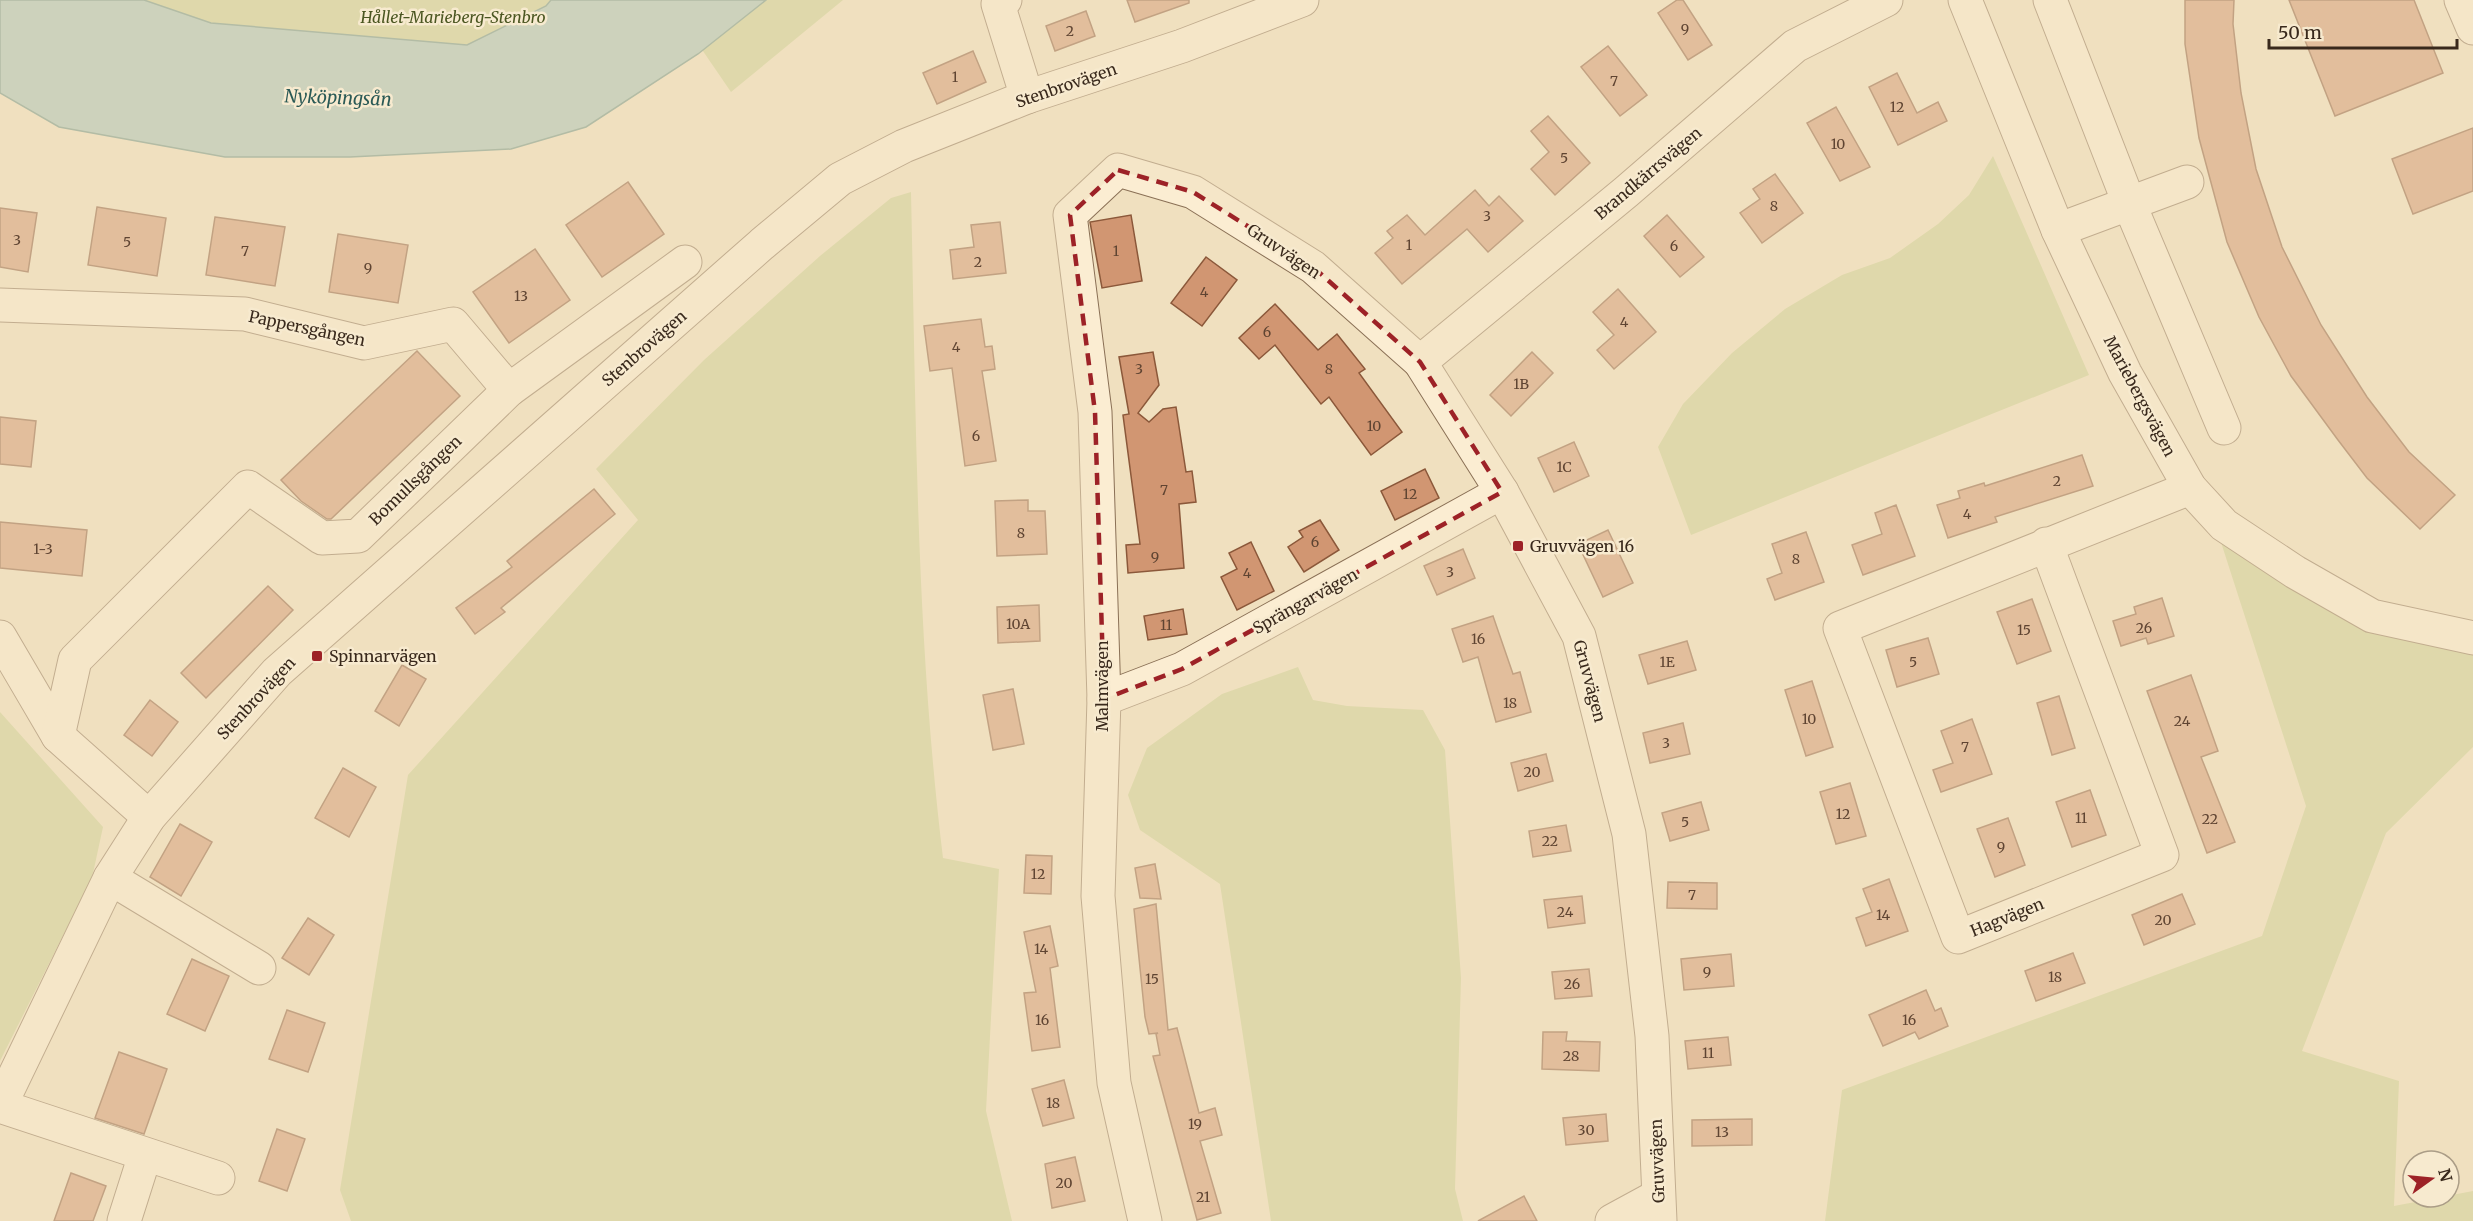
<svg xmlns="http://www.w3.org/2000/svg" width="2473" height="1221" viewBox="0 0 2473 1221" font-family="Merriweather,serif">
  <rect width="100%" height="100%" fill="#f0e0bf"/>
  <g fill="#cacf92">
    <polygon points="144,0 551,0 546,6 467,45 211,23"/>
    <polygon points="668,0 843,0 731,92"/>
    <polygon points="1993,156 2089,375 1691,535 1658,447 1683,404 1732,353 1785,309 1842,275 1890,258 1938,224 1969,195"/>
    <path d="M911 192C916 414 916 637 943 858L999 869 986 1111 1012 1221H351L340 1190 408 775 638 520 596 469 704 360 820 256 891 198Z"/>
    <polygon points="2218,533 2473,653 2473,747 2386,833 2302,1051 2399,1081 2394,1206 2473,1191 2473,1221 1825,1221 1842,1090 2262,936 2306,806"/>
    <polygon points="1298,667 1313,700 1347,706 1423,710 1445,750 1461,978 1455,1189 1463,1221 1271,1221 1220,884 1140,830 1128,795 1147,748 1222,694"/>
    <polygon points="0,712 103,827 92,878 0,1061"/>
  </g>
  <polygon fill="#a2c2b8" stroke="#699085" stroke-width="1.5" points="0,0 144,0 211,23 467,45 546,6 551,0 766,0 698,54 586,127 511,149 350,157 225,157 59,127 0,93"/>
  <g fill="#d19672" stroke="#8b583a" stroke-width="1.5">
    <polygon points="1127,0 1189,0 1189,3 1135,22"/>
    <polygon points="1677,0 1683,0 1712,45 1688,60 1658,13"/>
    <polygon points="2185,0 2234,0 2233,24 2241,93 2256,169 2282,247 2321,325 2367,397 2409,452 2455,495 2420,529 2367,478 2338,440 2291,376 2259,317 2227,242 2199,138 2185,44"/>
    <polygon points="2289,0 2414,0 2443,73 2335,116"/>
    <polygon points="1086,11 1095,36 1055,51 1046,26"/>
    <polygon points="1608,46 1647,95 1620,116 1581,67"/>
    <polygon points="973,51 986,82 937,104 923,73"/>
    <polygon points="1897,73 1917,113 1938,102 1947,121 1898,145 1869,87"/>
    <polygon points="1836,107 1870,167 1840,181 1807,123"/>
    <polygon points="1548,116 1590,163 1555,195 1531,169 1549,152 1531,131"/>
    <polygon points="2473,128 2473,191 2413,214 2392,159"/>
    <polygon points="1775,174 1803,213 1762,243 1740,213 1760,199 1753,189"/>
    <polygon points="628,182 664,234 602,277 566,225"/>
    <polygon points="1475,190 1489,206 1499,196 1523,221 1488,252 1467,229 1402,284 1375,253 1393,238 1387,231 1407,215 1425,235"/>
    <polygon points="97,207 166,218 157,276 88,265"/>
    <polygon points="0,208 37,213 28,272 0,267"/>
    <polygon points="1131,215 1142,281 1102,288 1090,222"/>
    <polygon points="1667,215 1704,257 1680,277 1644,236"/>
    <polygon points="215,217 285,227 275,286 206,275"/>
    <polygon points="1000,222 1006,273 953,279 950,250 974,247 971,225"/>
    <polygon points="338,234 408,245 398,303 329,292"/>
    <polygon points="535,249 570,300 509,343 473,292"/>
    <polygon points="1206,257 1237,280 1202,326 1171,303"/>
    <polygon points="1618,289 1656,332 1614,369 1597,350 1614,335 1593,312"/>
    <polygon points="1275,304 1318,350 1337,334 1365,369 1359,373 1402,432 1371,455 1329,397 1321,404 1275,345 1259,359 1239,338"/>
    <polygon points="981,319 985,347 992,346 995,369 982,371 996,461 965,466 952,368 930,371 924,326"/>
    <polygon points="417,351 460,396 331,519 327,519 301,501 281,480"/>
    <polygon points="1153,352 1159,385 1138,413 1149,422 1163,409 1176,407 1186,472 1192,471 1196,502 1179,504 1184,568 1128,573 1126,545 1140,544 1123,415 1129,414 1119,357"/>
    <polygon points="1532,352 1553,373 1511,416 1490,395"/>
    <polygon points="0,417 36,421 31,467 0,464"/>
    <polygon points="1574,442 1589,476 1554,492 1538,458"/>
    <polygon points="2082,455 2093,486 1995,517 1997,522 1948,538 1937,505 1960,498 1958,491 1984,483 1985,486"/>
    <polygon points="1425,469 1439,498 1395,520 1381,491"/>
    <polygon points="594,489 615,514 501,608 505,612 475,634 456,608 512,567 507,561"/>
    <polygon points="1028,500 1028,511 1045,511 1047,554 997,556 995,501"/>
    <polygon points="1896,505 1915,556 1863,575 1852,545 1882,534 1875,513"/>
    <polygon points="1320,520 1339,550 1304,572 1288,547 1303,537 1299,531"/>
    <polygon points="0,522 87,530 82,576 0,568"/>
    <polygon points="1608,530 1633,583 1603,597 1578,544"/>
    <polygon points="1806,532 1824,582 1775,600 1767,579 1782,573 1772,544"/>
    <polygon points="1251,542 1274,591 1237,610 1221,577 1237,569 1229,553"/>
    <polygon points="1463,549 1475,578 1437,595 1424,566"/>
    <polygon points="268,586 293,610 206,698 181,673"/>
    <polygon points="2162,598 2174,636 2148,644 2146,638 2121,646 2113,621 2136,614 2134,607"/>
    <polygon points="2032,599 2051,651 2017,664 1997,612"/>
    <polygon points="1039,605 1040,641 998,643 997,607"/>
    <polygon points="1183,609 1187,634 1148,640 1144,616"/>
    <polygon points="1493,616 1513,674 1520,672 1531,712 1496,722 1478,657 1463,662 1452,629"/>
    <polygon points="1928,638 1939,674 1897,687 1886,650"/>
    <polygon points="1687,641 1696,670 1648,684 1639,655"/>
    <polygon points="402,665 426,679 399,726 375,711"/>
    <polygon points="2191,675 2218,751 2201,757 2235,842 2207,853 2147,691"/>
    <polygon points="1812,681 1833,747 1806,756 1785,690"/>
    <polygon points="1013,689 1024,744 993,750 983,695"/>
    <polygon points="2059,696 2075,748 2052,755 2037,703"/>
    <polygon points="150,700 178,722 152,756 124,735"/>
    <polygon points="1972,719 1992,774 1941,792 1933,770 1953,763 1941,731"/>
    <polygon points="1683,723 1690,754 1650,763 1643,733"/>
    <polygon points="1546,754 1553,781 1518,791 1511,763"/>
    <polygon points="343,768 376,787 349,837 315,818"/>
    <polygon points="1850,783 1866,836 1836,844 1820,792"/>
    <polygon points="2090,790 2106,835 2072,847 2056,802"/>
    <polygon points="1701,802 1709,830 1670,841 1662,813"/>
    <polygon points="2008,818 2025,865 1995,877 1977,829"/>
    <polygon points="180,824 212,842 181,896 150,877"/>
    <polygon points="1566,825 1571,851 1533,857 1529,831"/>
    <polygon points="1026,855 1052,856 1051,894 1024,893"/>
    <polygon points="1155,864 1161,899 1140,898 1135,868"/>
    <polygon points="1889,879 1908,931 1866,946 1856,918 1872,912 1863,889"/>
    <polygon points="1668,882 1717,883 1717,909 1667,908"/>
    <polygon points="2182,894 2195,924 2144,945 2132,915"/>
    <polygon points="1582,896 1585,923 1548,928 1544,900"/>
    <polygon points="1156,904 1168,1030 1177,1028 1199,1113 1215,1108 1222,1135 1200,1141 1221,1213 1197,1220 1153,1056 1160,1055 1156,1034 1158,1033 1149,1034 1145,1017 1134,909"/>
    <polygon points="308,918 334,935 309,975 282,958"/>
    <polygon points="1050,926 1058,966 1050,968 1060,1047 1032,1051 1024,993 1036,992 1024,932"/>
    <polygon points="2073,953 2085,983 2036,1001 2025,971"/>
    <polygon points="1731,954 1734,986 1684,990 1681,959"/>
    <polygon points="192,959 229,976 205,1031 167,1014"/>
    <polygon points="1589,969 1592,996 1555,999 1552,972"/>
    <polygon points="1926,990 1935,1011 1941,1008 1948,1026 1919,1039 1915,1032 1883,1046 1869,1015"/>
    <polygon points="287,1010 325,1023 308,1072 269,1059"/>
    <polygon points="1543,1032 1567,1032 1566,1041 1600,1042 1599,1071 1542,1069"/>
    <polygon points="1728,1037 1731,1065 1688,1069 1685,1041"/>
    <polygon points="119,1052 167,1069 144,1134 95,1118"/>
    <polygon points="1064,1080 1074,1118 1043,1126 1032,1089"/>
    <polygon points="1606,1114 1608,1141 1566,1145 1563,1118"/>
    <polygon points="1752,1119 1752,1145 1692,1146 1692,1120"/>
    <polygon points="277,1129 305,1139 287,1191 259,1181"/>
    <polygon points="1075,1157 1085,1201 1052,1208 1045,1164"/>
    <polygon points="71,1173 106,1186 93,1221 54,1221"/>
    <polygon points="1524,1196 1537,1221 1478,1221"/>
  </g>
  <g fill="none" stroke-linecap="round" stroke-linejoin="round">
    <defs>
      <g id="minor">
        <polyline points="1005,0 998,4 1027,97"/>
        <polyline points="1965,0 2058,230 2125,373 2190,488 2224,525 2295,572 2372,616 2473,638"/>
        <polyline points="2050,0 2129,203 2224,428"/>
        <polyline points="2461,0 2473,28"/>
        <polyline points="2058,230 2187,182"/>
        <polyline points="0,305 245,314 364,343 453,324 509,390"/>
        <polyline points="1420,362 1626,192 1795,46 1886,0"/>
        <polyline points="2046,544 2162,855 1958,937 1840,628 2190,488"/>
        <polyline points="0,637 58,736 149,817"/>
        <polyline points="1104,699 1182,669 1502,492"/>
        <polyline points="58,736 75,660 248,487 322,538 358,536 509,390 685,262"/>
        <polyline points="110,878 259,968"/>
        <polyline points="0,1106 110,878 149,817 277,672 762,244 840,179 904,146 1027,97 1182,46 1302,0"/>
        <polyline points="0,1106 218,1178"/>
        <polyline points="124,1221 145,1155"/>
        <polyline points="1145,1221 1114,1083 1098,896 1104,699 1095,412 1070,215 1118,170 1193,192 1313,267 1420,362 1502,492 1579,636 1629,834 1652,1036 1660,1221"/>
        <polyline points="1612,1221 1658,1196"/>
      </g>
    </defs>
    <use href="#minor" stroke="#8a7056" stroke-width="35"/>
    <use href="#minor" stroke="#fbedd2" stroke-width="33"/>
  </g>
  <path d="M0 0H2473V1221H0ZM1118 170 1193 192 1313 267 1420 362 1502 492 1182 669 1104 699 1095 412 1070 215Z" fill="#f0e0bf" fill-opacity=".55" fill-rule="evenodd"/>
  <path fill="none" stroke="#9d2227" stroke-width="4.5" stroke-dasharray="12 8" stroke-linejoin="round" d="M1118 170 1193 192 1313 267 1420 362 1502 492 1182 669 1104 699 1095 412 1070 215Z"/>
  <g fill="#9d2227" stroke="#f7eacf" stroke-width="2">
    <rect x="1512" y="540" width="12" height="12" rx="3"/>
    <rect x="311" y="650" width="12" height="12" rx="3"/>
  </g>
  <g text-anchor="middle" stroke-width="5" stroke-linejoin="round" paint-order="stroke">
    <g font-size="14" fill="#5f4432">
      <text x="1685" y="34">9</text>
      <text x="1070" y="36">2</text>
      <text x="955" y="82">1</text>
      <text x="1614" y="86">7</text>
      <text x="1897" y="112">12</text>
      <text x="1838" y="149">10</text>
      <text x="1564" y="163">5</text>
      <text x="1774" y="211">8</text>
      <text x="1487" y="221">3</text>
      <text x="17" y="245">3</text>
      <text x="127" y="247">5</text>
      <text x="1409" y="250">1</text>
      <text x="1674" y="251">6</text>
      <text x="245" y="256">7</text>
      <text x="1116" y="256">1</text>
      <text x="978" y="267">2</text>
      <text x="368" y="273">9</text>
      <text x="1204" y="297">4</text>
      <text x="521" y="301">13</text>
      <text x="1624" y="327">4</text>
      <text x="1267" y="337">6</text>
      <text x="956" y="352">4</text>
      <text x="1139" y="374">3</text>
      <text x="1329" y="374">8</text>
      <text x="1521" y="389">1B</text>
      <text x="1374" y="431">10</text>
      <text x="976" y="441">6</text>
      <text x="1564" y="472">1C</text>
      <text x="2057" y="486">2</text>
      <text x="1164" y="495">7</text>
      <text x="1410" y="499">12</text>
      <text x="1967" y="519">4</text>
      <text x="1021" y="538">8</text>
      <text x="1315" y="547">6</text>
      <text x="43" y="554">1-3</text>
      <text x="1155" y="562">9</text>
      <text x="1796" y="564">8</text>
      <text x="1450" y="577">3</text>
      <text x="1247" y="578">4</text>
      <text x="1018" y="629">10A</text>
      <text x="1166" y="630">11</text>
      <text x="2144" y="633">26</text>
      <text x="2024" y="635">15</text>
      <text x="1478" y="644">16</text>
      <text x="1667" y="667">1E</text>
      <text x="1913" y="667">5</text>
      <text x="1510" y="708">18</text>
      <text x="1809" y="724">10</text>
      <text x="2182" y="726">24</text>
      <text x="1666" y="748">3</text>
      <text x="1965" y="752">7</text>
      <text x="1532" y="777">20</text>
      <text x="1843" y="819">12</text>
      <text x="2081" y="823">11</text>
      <text x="2210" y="824">22</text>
      <text x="1685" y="827">5</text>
      <text x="1550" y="846">22</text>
      <text x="2001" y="852">9</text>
      <text x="1038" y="879">12</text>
      <text x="1692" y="900">7</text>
      <text x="1565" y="917">24</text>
      <text x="1883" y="920">14</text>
      <text x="2163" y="925">20</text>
      <text x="1041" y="954">14</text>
      <text x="1707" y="977">9</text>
      <text x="2055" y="982">18</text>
      <text x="1152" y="984">15</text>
      <text x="1572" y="989">26</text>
      <text x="1042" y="1025">16</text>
      <text x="1909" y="1025">16</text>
      <text x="1708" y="1058">11</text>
      <text x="1571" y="1061">28</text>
      <text x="1053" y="1108">18</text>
      <text x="1195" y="1129">19</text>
      <text x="1586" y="1135">30</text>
      <text x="1722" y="1137">13</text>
      <text x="1064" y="1188">20</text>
      <text x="1203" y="1202">21</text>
    </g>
    <g font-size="16" font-style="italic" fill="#4b5621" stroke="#f7eacf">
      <text x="453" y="23">Hållet-Marieberg-Stenbro</text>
    </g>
    <g font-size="16" fill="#39291c" stroke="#f7eacf">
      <text transform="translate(1066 85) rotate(-19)" y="6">Stenbrovägen</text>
      <text transform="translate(1648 173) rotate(-40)" y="6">Brandkärrsvägen</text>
      <text transform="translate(1284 251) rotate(34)" y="6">Gruvvägen</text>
      <text transform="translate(307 328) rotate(12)" y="6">Pappersgången</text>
      <text transform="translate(644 348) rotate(-41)" y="6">Stenbrovägen</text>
      <text transform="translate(2140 396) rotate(62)" y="6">Mariebergsvägen</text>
      <text transform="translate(415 480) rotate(-44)" y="6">Bomullsgången</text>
      <text transform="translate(1305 601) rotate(-29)" y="6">Sprängarvägen</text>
      <text transform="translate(1590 681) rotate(75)" y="6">Gruvvägen</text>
      <text transform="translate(1102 686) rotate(-90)" y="6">Malmvägen</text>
      <text transform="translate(256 698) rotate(-47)" y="6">Stenbrovägen</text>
      <text transform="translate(2007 917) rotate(-22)" y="6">Hagvägen</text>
      <text transform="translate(1657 1161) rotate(-92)" y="6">Gruvvägen</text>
    </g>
    <g font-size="16" fill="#39291c" stroke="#f7eacf" text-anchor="start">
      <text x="1530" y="552">Gruvvägen 16</text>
      <text x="329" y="662">Spinnarvägen</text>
    </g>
    <g font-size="18" font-style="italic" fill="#2a5955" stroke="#f7eacf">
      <text transform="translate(338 98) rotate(2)" y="6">Nyköpingsån</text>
    </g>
  </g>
  <g transform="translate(2431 1179) rotate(75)"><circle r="28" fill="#f7eacf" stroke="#ab9d87" stroke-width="1.5"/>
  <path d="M0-4.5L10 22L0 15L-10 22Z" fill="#9d2227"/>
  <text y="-9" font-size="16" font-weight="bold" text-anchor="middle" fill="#39291c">N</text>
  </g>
  <path d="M2269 39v9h188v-9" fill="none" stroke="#39291c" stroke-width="3"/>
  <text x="2278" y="39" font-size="18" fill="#39291c" stroke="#f7eacf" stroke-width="4.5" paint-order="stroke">50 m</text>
</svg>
